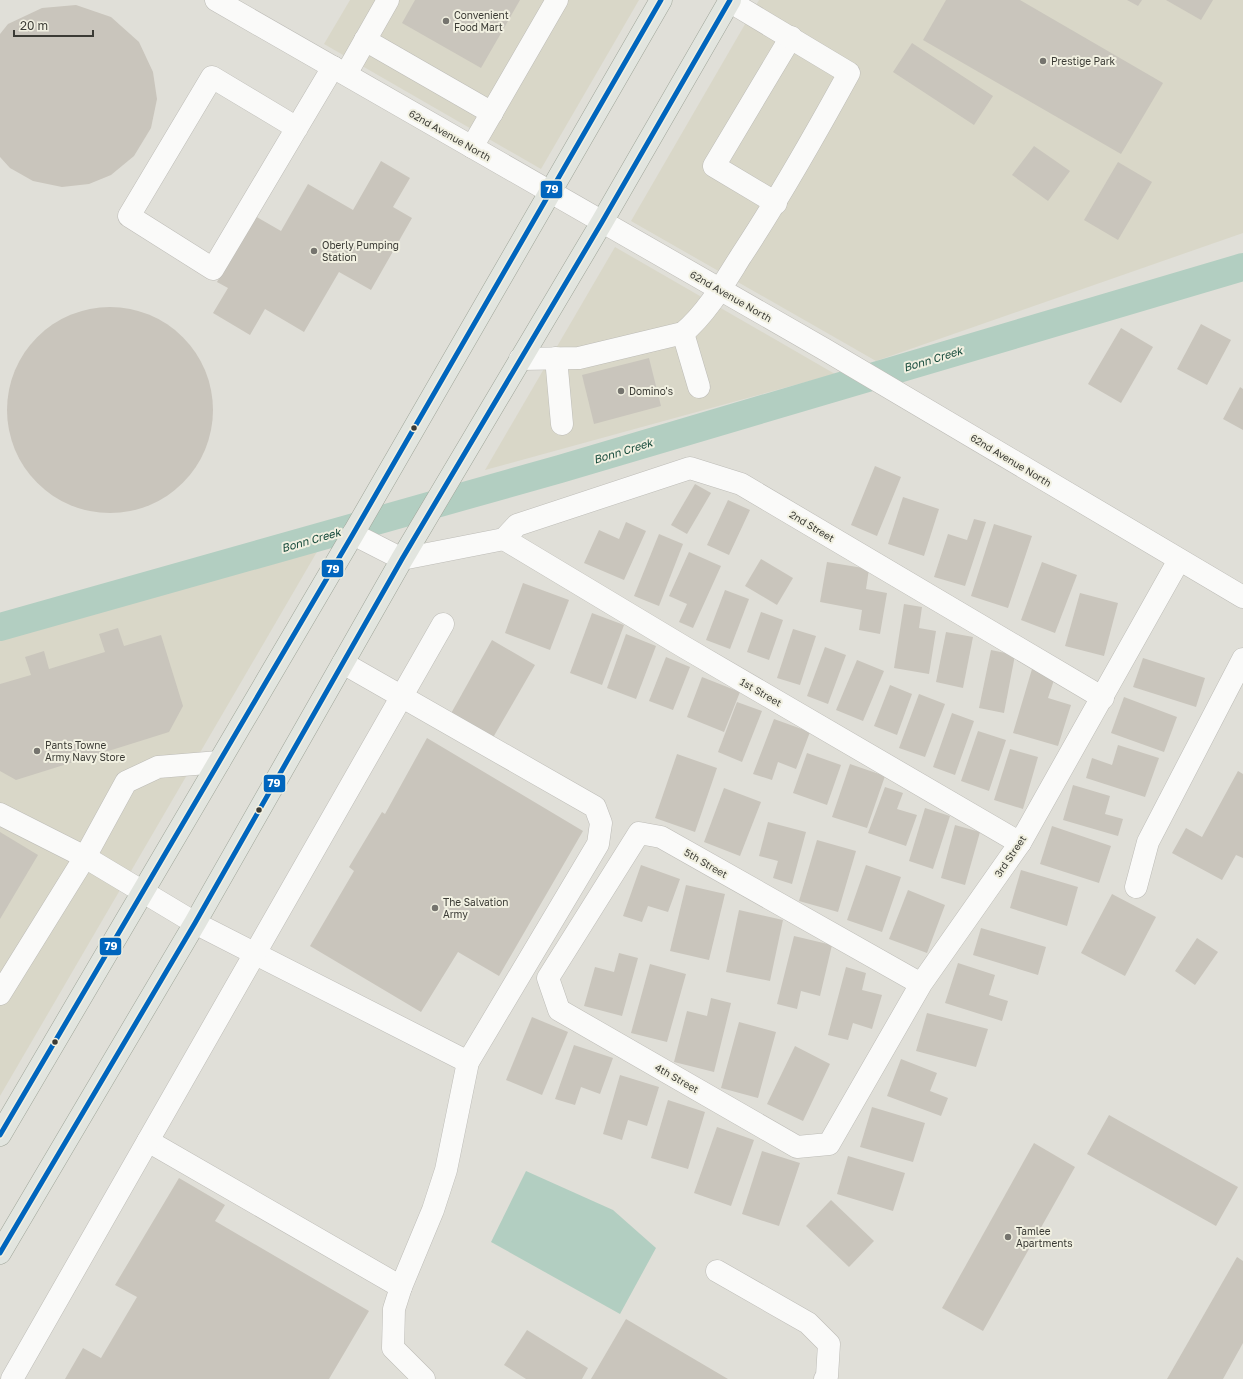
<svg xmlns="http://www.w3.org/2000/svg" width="1243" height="1379" viewBox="0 0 1243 1379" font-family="'Golos Text',sans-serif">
  <rect width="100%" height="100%" fill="#e0dfd8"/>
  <g fill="#d9d7c8">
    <polygon points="350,0 639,0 541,169 324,44"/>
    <polygon points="759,0 1243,0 1243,233 876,361 631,221"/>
    <polygon points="615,247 835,374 485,470"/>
    <polygon points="325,538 0,1096 0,618"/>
  </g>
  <polygon fill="#b2cec1" points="526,1171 613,1210 656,1248 620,1314 491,1242"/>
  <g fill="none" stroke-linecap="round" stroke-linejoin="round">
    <polyline stroke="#b2cec1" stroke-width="28" points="0,627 560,469 1243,267"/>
  </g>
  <g fill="#c9c5bc">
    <polygon points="415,0 520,0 481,68 402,23"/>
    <polygon points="946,0 1020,0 1163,83 1121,154 923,40"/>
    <polygon points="1127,0 1142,0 1138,6"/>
    <polygon points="1166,0 1213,0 1201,20"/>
    <polygon points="76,5 111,17 139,42 153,72 157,99 151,128 134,156 111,175 89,184 62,187 33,181 10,168 0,157 0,34 8,24 42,8"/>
    <polygon points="912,43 993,96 974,125 893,72"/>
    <polygon points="1034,146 1070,171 1048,201 1012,175"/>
    <polygon points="381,161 410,178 393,207 412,218 371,290 339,272 304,332 265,309 250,335 213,313 228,288 217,282 255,216 281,231 308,184 353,210"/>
    <polygon points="1118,162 1152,182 1118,240 1084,220"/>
    <circle cx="110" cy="410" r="103"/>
    <polygon points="1201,324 1231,340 1207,385 1177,369"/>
    <polygon points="1121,328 1153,347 1121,403 1088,384"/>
    <polygon points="649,358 661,406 594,424 582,375"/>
    <polygon points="1240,387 1243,389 1243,430 1223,419"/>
    <polygon points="875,466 901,477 877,536 851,525"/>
    <polygon points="695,484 711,493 687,534 671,525"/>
    <polygon points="903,497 939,509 924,556 888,544"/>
    <polygon points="728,500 750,510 729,555 707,545"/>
    <polygon points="974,519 986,522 965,586 934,577 948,534 967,540"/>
    <polygon points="626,522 646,531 624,580 584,563 599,530 619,539"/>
    <polygon points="994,524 1032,536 1008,608 971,596"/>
    <polygon points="659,534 683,544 659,606 634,596"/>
    <polygon points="689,552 721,566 693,628 679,622 687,604 669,596"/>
    <polygon points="761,559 793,578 777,605 745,586"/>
    <polygon points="827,562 869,569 866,589 887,593 880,634 859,630 862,610 820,602"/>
    <polygon points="1042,562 1077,575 1055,633 1021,620"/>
    <polygon points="523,583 569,600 550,650 505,633"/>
    <polygon points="725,590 749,599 730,649 706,640"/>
    <polygon points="1080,593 1118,603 1104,656 1065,646"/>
    <polygon points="904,604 922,607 919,628 936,631 929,674 894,668"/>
    <polygon points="761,612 783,620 769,660 747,652"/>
    <polygon points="592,613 624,625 602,685 570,673"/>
    <polygon points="118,628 124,646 161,635 183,706 169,732 16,780 0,771 0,684 31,675 25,657 44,651 49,669 105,652 99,634"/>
    <polygon points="793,629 816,636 800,685 777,678"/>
    <polygon points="946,632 973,637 963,688 936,682"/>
    <polygon points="626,634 656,646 636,699 607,688"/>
    <polygon points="492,640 535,665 491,741 449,717"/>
    <polygon points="825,647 846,655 828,704 807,696"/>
    <polygon points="991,650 1015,655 1004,713 979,708"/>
    <polygon points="666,657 690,667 673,710 649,701"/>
    <polygon points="1143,658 1205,678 1196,707 1133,687"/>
    <polygon points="857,660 884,671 863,721 836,710"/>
    <polygon points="1032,669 1055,677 1048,698 1071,705 1058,746 1013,733"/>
    <polygon points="702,677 740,692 724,732 687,717"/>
    <polygon points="890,685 912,694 897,735 874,726"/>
    <polygon points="919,694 945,704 925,757 899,748"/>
    <polygon points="1124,697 1177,717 1164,752 1111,733"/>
    <polygon points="737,702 762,711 742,762 718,752"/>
    <polygon points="952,713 974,721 955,775 933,767"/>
    <polygon points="774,719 810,732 796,769 778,762 772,780 753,774"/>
    <polygon points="978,731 1006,740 989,791 961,781"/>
    <polygon points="427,738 583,831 499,976 458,952 421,1012 310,946 354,871 349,867 382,812 385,814"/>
    <polygon points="1118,745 1159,758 1145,797 1086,778 1092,758 1112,765"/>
    <polygon points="1010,749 1038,757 1023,809 994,800"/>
    <polygon points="807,753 841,765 827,805 793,793"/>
    <polygon points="677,754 717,768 695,832 655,818"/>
    <polygon points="850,764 885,776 867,828 832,817"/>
    <polygon points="1238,771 1243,774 1243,858 1236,855 1222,880 1172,853 1186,828 1202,837"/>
    <polygon points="1073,785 1110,796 1105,814 1123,819 1118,836 1063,820"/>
    <polygon points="885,787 903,793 897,809 917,815 906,846 868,833"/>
    <polygon points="724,788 761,802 740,856 704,842"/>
    <polygon points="925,808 950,816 933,869 909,861"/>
    <polygon points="768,822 806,832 792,884 773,878 778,861 759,856"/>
    <polygon points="955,825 980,832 965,885 941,878"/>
    <polygon points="1052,826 1111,846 1099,883 1040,864"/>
    <polygon points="0,832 38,855 0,919"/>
    <polygon points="817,840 856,851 838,912 799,901"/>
    <polygon points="641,865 680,879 668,912 648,906 642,922 623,916"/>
    <polygon points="866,865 901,877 882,932 847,920"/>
    <polygon points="1021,870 1078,887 1067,926 1010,908"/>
    <polygon points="686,885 725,894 709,960 670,951"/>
    <polygon points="908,890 945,905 927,953 889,939"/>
    <polygon points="1112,894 1156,917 1125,976 1081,953"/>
    <polygon points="739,910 783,920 770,981 726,972"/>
    <polygon points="981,928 1046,947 1038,975 973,955"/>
    <polygon points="794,936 832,945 820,996 801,991 797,1009 777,1004"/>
    <polygon points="1197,938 1218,952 1195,985 1175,971"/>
    <polygon points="619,953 638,958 622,1016 584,1006 595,967 614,972"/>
    <polygon points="958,963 995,975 989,995 1008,1001 1002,1021 945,1003"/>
    <polygon points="650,964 686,974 667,1042 631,1033"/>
    <polygon points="846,967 866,973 862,990 882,995 872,1029 853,1023 848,1040 828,1035"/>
    <polygon points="711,998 731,1003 714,1072 674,1062 687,1011 707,1016"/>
    <polygon points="927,1013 988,1029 976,1067 916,1051"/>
    <polygon points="532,1017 568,1032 542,1095 506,1080"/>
    <polygon points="739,1022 776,1032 758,1098 721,1088"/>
    <polygon points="574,1045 613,1058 600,1094 581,1087 575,1105 555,1099"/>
    <polygon points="795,1046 830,1064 803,1121 767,1104"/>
    <polygon points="901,1059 937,1073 930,1091 948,1098 941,1116 887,1096"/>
    <polygon points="620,1075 659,1087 647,1126 628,1120 622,1140 603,1134"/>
    <polygon points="668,1100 705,1112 688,1169 651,1158"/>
    <polygon points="872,1107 925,1123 913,1162 860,1147"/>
    <polygon points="1109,1115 1238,1187 1216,1226 1087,1154"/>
    <polygon points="717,1127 754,1140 731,1206 694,1193"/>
    <polygon points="1034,1143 1075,1167 983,1331 942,1308"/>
    <polygon points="762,1151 800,1163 779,1226 742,1214"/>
    <polygon points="848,1156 905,1173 893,1211 837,1194"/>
    <polygon points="179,1178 225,1205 215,1221 369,1311 329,1379 65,1379 83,1348 101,1358 137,1297 115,1285"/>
    <polygon points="831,1200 874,1241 849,1267 806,1226"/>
    <polygon points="1237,1257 1243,1261 1243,1343 1223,1379 1167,1379"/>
    <polygon points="626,1319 728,1379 591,1379"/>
    <polygon points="527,1330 588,1368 582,1379 526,1379 504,1365"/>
  </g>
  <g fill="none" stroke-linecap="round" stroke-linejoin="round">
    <defs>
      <g id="minor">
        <polyline points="216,0 824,349 1243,597"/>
        <polyline points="365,40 492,113"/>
        <polyline points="346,74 388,0"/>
        <polyline points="297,128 212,77 129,216 213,269 333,67"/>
        <polyline points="472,147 557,0"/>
        <polyline points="776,203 714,166 791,37"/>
        <polyline points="683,333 699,387"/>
        <polyline points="556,358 562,424"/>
        <path d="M520 359 579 358 683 333C707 313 724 283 741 256 780 197 815 135 849 73L729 1"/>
        <polyline points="353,534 402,559 504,539"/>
        <polyline points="504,539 517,525 690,468 741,484 1103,698"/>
        <polyline points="504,539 684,647 1020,843"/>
        <polyline points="343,663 595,807 601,823 598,844 468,1062 446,1170 433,1210 401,1287 394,1309 393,1348 424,1379"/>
        <polyline points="0,814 85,857 195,923 468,1062"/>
        <polyline points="1136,887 1148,842 1243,659"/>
        <polyline points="921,984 661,837 639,833 548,978 559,1010 797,1147 829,1144 921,984 1020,843 1179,560"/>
        <polyline points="0,994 85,857 126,782 158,767 219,762"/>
        <polyline points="148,1141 401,1287"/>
        <polyline points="717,1271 808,1323 829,1344 827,1376 825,1379"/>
        <polyline points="12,1379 443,624"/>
      </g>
      <g id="major">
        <polyline points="0,1135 353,534 661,0"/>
        <polyline points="0,1253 195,923 402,559 602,222 730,0"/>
      </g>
    </defs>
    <use href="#minor" stroke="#bdbcb7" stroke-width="23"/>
    <use href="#major" stroke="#9fa599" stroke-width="23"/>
    <use href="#minor" stroke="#fafaf9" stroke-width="22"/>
    <use href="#major" stroke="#e2e5df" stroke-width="22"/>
    <defs>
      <g id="bus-1">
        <polyline points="0,1135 353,534 661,0"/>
        <polyline points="0,1253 195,923 402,559 602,222 730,0"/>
      </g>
    </defs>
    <use href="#bus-1" stroke="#f1f0e1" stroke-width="8"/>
    <use href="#bus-1" stroke="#0065bd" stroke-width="5"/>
  </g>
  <g fill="#75746e" stroke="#f1f0e1" stroke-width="1.5">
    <circle cx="446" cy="21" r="4"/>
    <circle cx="1043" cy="61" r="4"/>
    <circle cx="314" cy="251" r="4"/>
    <circle cx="621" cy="391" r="4"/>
    <circle cx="37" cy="751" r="4"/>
    <circle cx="435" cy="908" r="4"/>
    <circle cx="1008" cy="1237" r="4"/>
  </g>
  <g fill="#3b3b35" stroke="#f1f0e1" stroke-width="1.5">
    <circle cx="414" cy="428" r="3.5"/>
    <circle cx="259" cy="810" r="3.5"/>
    <circle cx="55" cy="1042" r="3.5"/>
  </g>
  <g text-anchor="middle" stroke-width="4" stroke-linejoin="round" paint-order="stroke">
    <g font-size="10" fill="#3b3b35" stroke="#f1f0e1" text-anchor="start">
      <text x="454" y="19">Convenient<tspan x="454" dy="12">Food Mart</tspan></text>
      <text x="1051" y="65">Prestige Park</text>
      <text x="322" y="249">Oberly Pumping<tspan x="322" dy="12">Station</tspan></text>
      <text x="629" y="395">Domino's</text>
      <text x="45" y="749">Pants Towne<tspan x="45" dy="12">Army Navy Store</tspan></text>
      <text x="443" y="906">The Salvation<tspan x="443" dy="12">Army</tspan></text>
      <text x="1016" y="1235">Tamlee<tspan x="1016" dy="12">Apartments</tspan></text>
    </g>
    <g font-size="10" fill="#3b3b35" stroke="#f1f0e1">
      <text transform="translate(450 135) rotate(30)" y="4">62nd Avenue North</text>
      <text transform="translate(731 296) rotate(30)" y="4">62nd Avenue North</text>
      <text transform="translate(1011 460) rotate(31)" y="4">62nd Avenue North</text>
      <text transform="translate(812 526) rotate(31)" y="4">2nd Street</text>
      <text transform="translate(761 692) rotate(30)" y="4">1st Street</text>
      <text transform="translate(1010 856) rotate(-56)" y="4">3rd Street</text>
      <text transform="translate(706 863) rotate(30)" y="4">5th Street</text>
      <text transform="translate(677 1078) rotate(30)" y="4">4th Street</text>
    </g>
    <g font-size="11" font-style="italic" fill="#134839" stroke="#f1f0e1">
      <text transform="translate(933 359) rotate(-17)" y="4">Bonn Creek</text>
      <text transform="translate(623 451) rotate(-17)" y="4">Bonn Creek</text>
      <text transform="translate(311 540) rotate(-16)" y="4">Bonn Creek</text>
    </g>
  </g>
  <g stroke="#f1f0e1" stroke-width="1.5">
    <rect x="540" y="180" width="23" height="19" rx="4" fill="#0065bd"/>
    <rect x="321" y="559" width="23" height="19" rx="4" fill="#0065bd"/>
    <rect x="263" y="774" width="23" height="19" rx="4" fill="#0065bd"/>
    <rect x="99" y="937" width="23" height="19" rx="4" fill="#0065bd"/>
  </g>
  <g font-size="11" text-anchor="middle" font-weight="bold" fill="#fff">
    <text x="552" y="193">79</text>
    <text x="333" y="573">79</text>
    <text x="274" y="787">79</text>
    <text x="111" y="950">79</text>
  </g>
  <path d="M14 30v6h79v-6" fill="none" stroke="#3b3b35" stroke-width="2"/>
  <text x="20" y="30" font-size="12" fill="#3b3b35" stroke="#f1f0e1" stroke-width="3" paint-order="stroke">20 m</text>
</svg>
